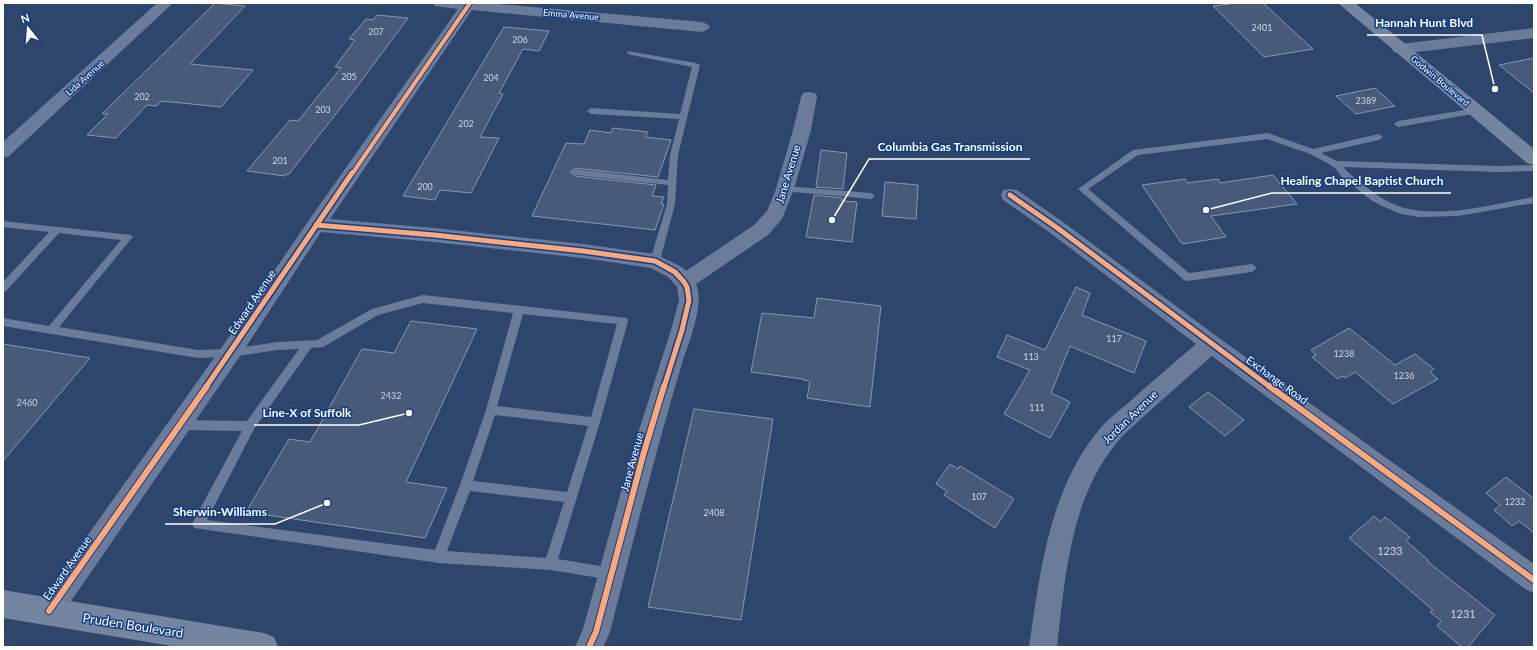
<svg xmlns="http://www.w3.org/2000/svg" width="1537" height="650" viewBox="0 0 1537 650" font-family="Lato,sans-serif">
  <rect width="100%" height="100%" fill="#2e456c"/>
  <g fill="#475a7a" stroke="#8898b0">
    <polygon points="215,3 245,6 190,64 253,70 221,107 162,101 156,106 147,105 116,138 87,135 108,114 102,114"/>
    <polygon points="1236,3 1263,3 1313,49 1264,57 1213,6"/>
    <polygon points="377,15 408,18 356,88 289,174 286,174 285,176 247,171 290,120 298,121 341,68 335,67 355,40 349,39 366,19 373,20"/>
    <polygon points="504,27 549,31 539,51 523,49 499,93 503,94 480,137 499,138 471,193 440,190 435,200 403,196"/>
    <polygon points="1534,58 1534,93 1499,65"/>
    <polygon points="1375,88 1395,106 1356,114 1336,96"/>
    <polygon points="613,128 648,132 645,137 671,140 658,177 575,168 570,172 575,176 656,185 652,196 664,197 661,204 664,204 655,230 532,216 566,143 584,144 590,130 611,133"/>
    <polygon points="821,150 847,153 843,189 816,187"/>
    <polygon points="1273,175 1297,204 1211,216 1226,237 1182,244 1142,185 1185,179 1187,183 1218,179 1220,183"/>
    <polygon points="885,182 918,185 916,219 882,216"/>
    <polygon points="814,195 842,198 842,201 857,202 852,242 806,237"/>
    <polygon points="1076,287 1090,293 1082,315 1146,341 1134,373 1070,346 1051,393 1070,402 1050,438 1004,414 1030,370 997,357 1007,335 1045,350"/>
    <polygon points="817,298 881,306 870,407 807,398 810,381 803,380 803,379 751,372 762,313 814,318"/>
    <polygon points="411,321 477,329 406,482 447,488 425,538 246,512 289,439 310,442 362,349 394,353"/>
    <polygon points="1349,328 1395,365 1415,354 1434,369 1430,372 1438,379 1393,404 1355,372 1345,378 1343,376 1338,379 1312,357 1316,355 1311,350"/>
    <polygon points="3,344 90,358 3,461"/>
    <polygon points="1208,392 1244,420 1225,436 1189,407"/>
    <polygon points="694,409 773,419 741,620 648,607"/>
    <polygon points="950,464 958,469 960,466 1014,499 995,528 944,495 947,491 936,484"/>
    <polygon points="1506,477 1534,499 1534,533 1519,521 1512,526 1494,510 1500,505 1486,493"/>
    <polygon points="1374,516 1381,522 1385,517 1410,537 1406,541 1428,560 1427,561 1495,615 1468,647 1462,647 1437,626 1441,621 1430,612 1433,610 1349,538"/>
  </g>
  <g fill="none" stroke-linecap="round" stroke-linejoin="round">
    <g fill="#6a7c9a" fill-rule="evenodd">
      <polygon points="628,51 696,63 700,65 678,155 675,204 660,261 655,264 650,261 667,204 668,185 575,175 571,172 575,169 668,180 670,155 679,119 591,114 587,111 591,108 680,114 692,67 631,55 627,53"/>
      <polygon points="1476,108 1480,111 1479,113 1398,127 1394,124 1398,121"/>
      <path d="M1268 133 1313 149 1379 134 1383 137 1379 140 1321 153 1337 161 1498 166 1534 165V171L1498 172 1343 167C1351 176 1360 182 1369 189 1379 197 1391 204 1404 208 1446 218 1492 204 1534 197V203L1458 216 1419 217 1401 214 1382 206 1371 200 1342 177 1335 168 1327 163 1310 154 1267 139 1138 155 1088 189 1189 273 1252 264 1257 268 1252 272 1187 281 1184 280 1078 189 1133 150Z"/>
      <polygon points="785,186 871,193 875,196 871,199 782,191 781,189 782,187"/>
      <path d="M3 221 131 235 133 237 131 239 59 327 198 350 230 349 278 342 317 340 372 309 423 295 627 318 628 321 600 422 558 559 612 568 616 570 618 574 616 578 612 580 550 570 439 563 194 528 192 524 194 520 242 431 179 430 175 428 174 425 175 422 179 420 247 421 299 349 278 350 230 357 198 358 3 326V318L49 326 121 240 59 233 6 291 3 292V282L49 232 3 227ZM423 303 513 313 486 410 460 485 435 550 207 520 254 429 311 348 323 347 378 315ZM523 314 617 324 591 417 497 406ZM495 415 588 426 567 492 473 481ZM470 491 564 502 546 558 447 551Z"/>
    </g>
    <g fill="#6a7c9a" fill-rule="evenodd">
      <polygon points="157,3 173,3 9,156 3,158 3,142"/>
      <path d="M433 3H488L702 22 707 24 710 27 707 30 702 32 472 10 330 219 434 228 583 244 655 254 682 267 686 271 754 225 767 211 776 189 793 130 801 97 803 93 809 92 815 93 817 97 811 130 794 189 782 219 768 235 696 284C705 302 689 342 683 360 656 450 633 541 610 632L603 647H575L583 629 632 452 671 330 679 300 677 287 668 277 651 268 583 258 434 242 321 232 238 359 58 620 49 624 40 620 36 611 40 602 222 347 309 220 458 9 435 6Z"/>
      <polygon points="1534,28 1534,38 1400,54 1394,52 1392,49 1394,46 1400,44"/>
      <path d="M1010 189 1017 190 1063 222 1219 338 1534 564V593L1525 589 1212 356C1189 376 1166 396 1143 417 1134 426 1123 434 1115 445 1070 501 1065 578 1057 647H1029C1040 572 1049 491 1098 431 1106 421 1117 412 1127 404 1150 383 1173 364 1196 344L1049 232 1003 200 1001 195 1003 190Z"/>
    </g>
    <g fill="#74859f" fill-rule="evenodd">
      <polygon points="1338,3 1355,3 1534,149 1534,165 1527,163"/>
      <polygon points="3,590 264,633 274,637 278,647 178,647 3,618"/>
    </g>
    <defs>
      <polyline id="cycleway-far2" points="352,174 470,3"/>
      <g id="cycleway-far1">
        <polyline points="1010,195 1056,227 1270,387"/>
        <polyline points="316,225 434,235 583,251 655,261 675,272 684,282 687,287 689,300 682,330 664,387"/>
        <polyline points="206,387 352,173"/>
      </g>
      <g id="cycleway">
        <polyline points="1269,386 1534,580"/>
        <polyline points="49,611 207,386"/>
        <polyline points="589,647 596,632 644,452 664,386"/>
      </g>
    </defs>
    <use href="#cycleway-far2" stroke="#133e87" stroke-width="6"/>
    <use href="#cycleway-far1" stroke="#133e87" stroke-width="8"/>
    <use href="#cycleway" stroke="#133e87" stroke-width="8"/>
    <use href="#cycleway-far2" stroke="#fea87a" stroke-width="4"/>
    <use href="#cycleway-far1" stroke="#fea87a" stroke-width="5"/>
    <use href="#cycleway" stroke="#fea87a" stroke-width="6"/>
  </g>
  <g text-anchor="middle" stroke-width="3" stroke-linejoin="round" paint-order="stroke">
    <g font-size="9" fill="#fff" stroke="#133e87">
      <text transform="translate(571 15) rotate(5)" y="3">Emma Avenue</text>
      <text transform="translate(85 78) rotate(-42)" y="3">Lida Avenue</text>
      <text transform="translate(1440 81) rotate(40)" y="3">Godwin Boulevard</text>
    </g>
    <g font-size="9" fill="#d1d6de">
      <text x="1262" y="31">2401</text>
      <text x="376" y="35">207</text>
      <text x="520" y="43">206</text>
      <text x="349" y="80">205</text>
      <text x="491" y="81">204</text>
      <text x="142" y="100">202</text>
      <text x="1366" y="104">2389</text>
      <text x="323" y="113">203</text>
      <text x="466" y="127">202</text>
      <text x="280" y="164">201</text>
      <text x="425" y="190">200</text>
      <text x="1114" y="342">117</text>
      <text x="1344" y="357">1238</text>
      <text x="1031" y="360">113</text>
      <text x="1404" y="379">1236</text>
      <text x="391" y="399">2432</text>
      <text x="27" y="406">2460</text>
      <text x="1037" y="411">111</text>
      <text x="979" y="500">107</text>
      <text x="1515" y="505">1232</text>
      <text x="714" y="516">2408</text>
    </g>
    <g font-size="11" fill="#fff" stroke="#133e87">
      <text transform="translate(788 174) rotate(-73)" y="4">Jane Avenue</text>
      <text transform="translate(252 302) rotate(-56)" y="4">Edward Avenue</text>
      <text transform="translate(1277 380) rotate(36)" y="4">Exchange Road</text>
      <text transform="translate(1130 417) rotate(-44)" y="4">Jordan Avenue</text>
      <text transform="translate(632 462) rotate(-75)" y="4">Jane Avenue</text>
      <text transform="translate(67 568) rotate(-55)" y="4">Edward Avenue</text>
    </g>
    <g font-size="11" fill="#d1d6de">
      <text x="1390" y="555">1233</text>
      <text x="1463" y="618">1231</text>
    </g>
    <g font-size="13" fill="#fff" stroke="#133e87">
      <text transform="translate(133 625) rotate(9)" y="5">Pruden Boulevard</text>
    </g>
  </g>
  <path fill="none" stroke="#fff" stroke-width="1.5" d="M1495 89L1482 35H1367M832 220L869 159H1030M1206 210L1272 193H1451M409 413L359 425H254M327 503L275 524H165"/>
  <g fill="#fff" stroke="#133e87" stroke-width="1.5">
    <circle cx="1495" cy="89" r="4"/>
    <circle cx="832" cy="220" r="4"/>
    <circle cx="1206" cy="210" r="4"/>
    <circle cx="409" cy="413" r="4"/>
    <circle cx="327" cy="503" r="4"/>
  </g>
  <g font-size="12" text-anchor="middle" font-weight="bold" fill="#fff" stroke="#133e87" stroke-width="3" stroke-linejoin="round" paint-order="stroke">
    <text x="1424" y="27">Hannah Hunt Blvd</text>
    <text x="950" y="151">Columbia Gas Transmission</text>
    <text x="1362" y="185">Healing Chapel Baptist Church</text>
    <text x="307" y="417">Line-X of Suffolk</text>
    <text x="220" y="516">Sherwin-Williams</text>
  </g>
  <rect width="1537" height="650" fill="none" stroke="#ffffff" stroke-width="8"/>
  <g transform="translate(28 28) rotate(343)" stroke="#133e87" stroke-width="3" paint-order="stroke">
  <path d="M0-3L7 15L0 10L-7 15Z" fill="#ffffff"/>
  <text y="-6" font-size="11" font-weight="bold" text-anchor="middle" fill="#ffffff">N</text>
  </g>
</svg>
